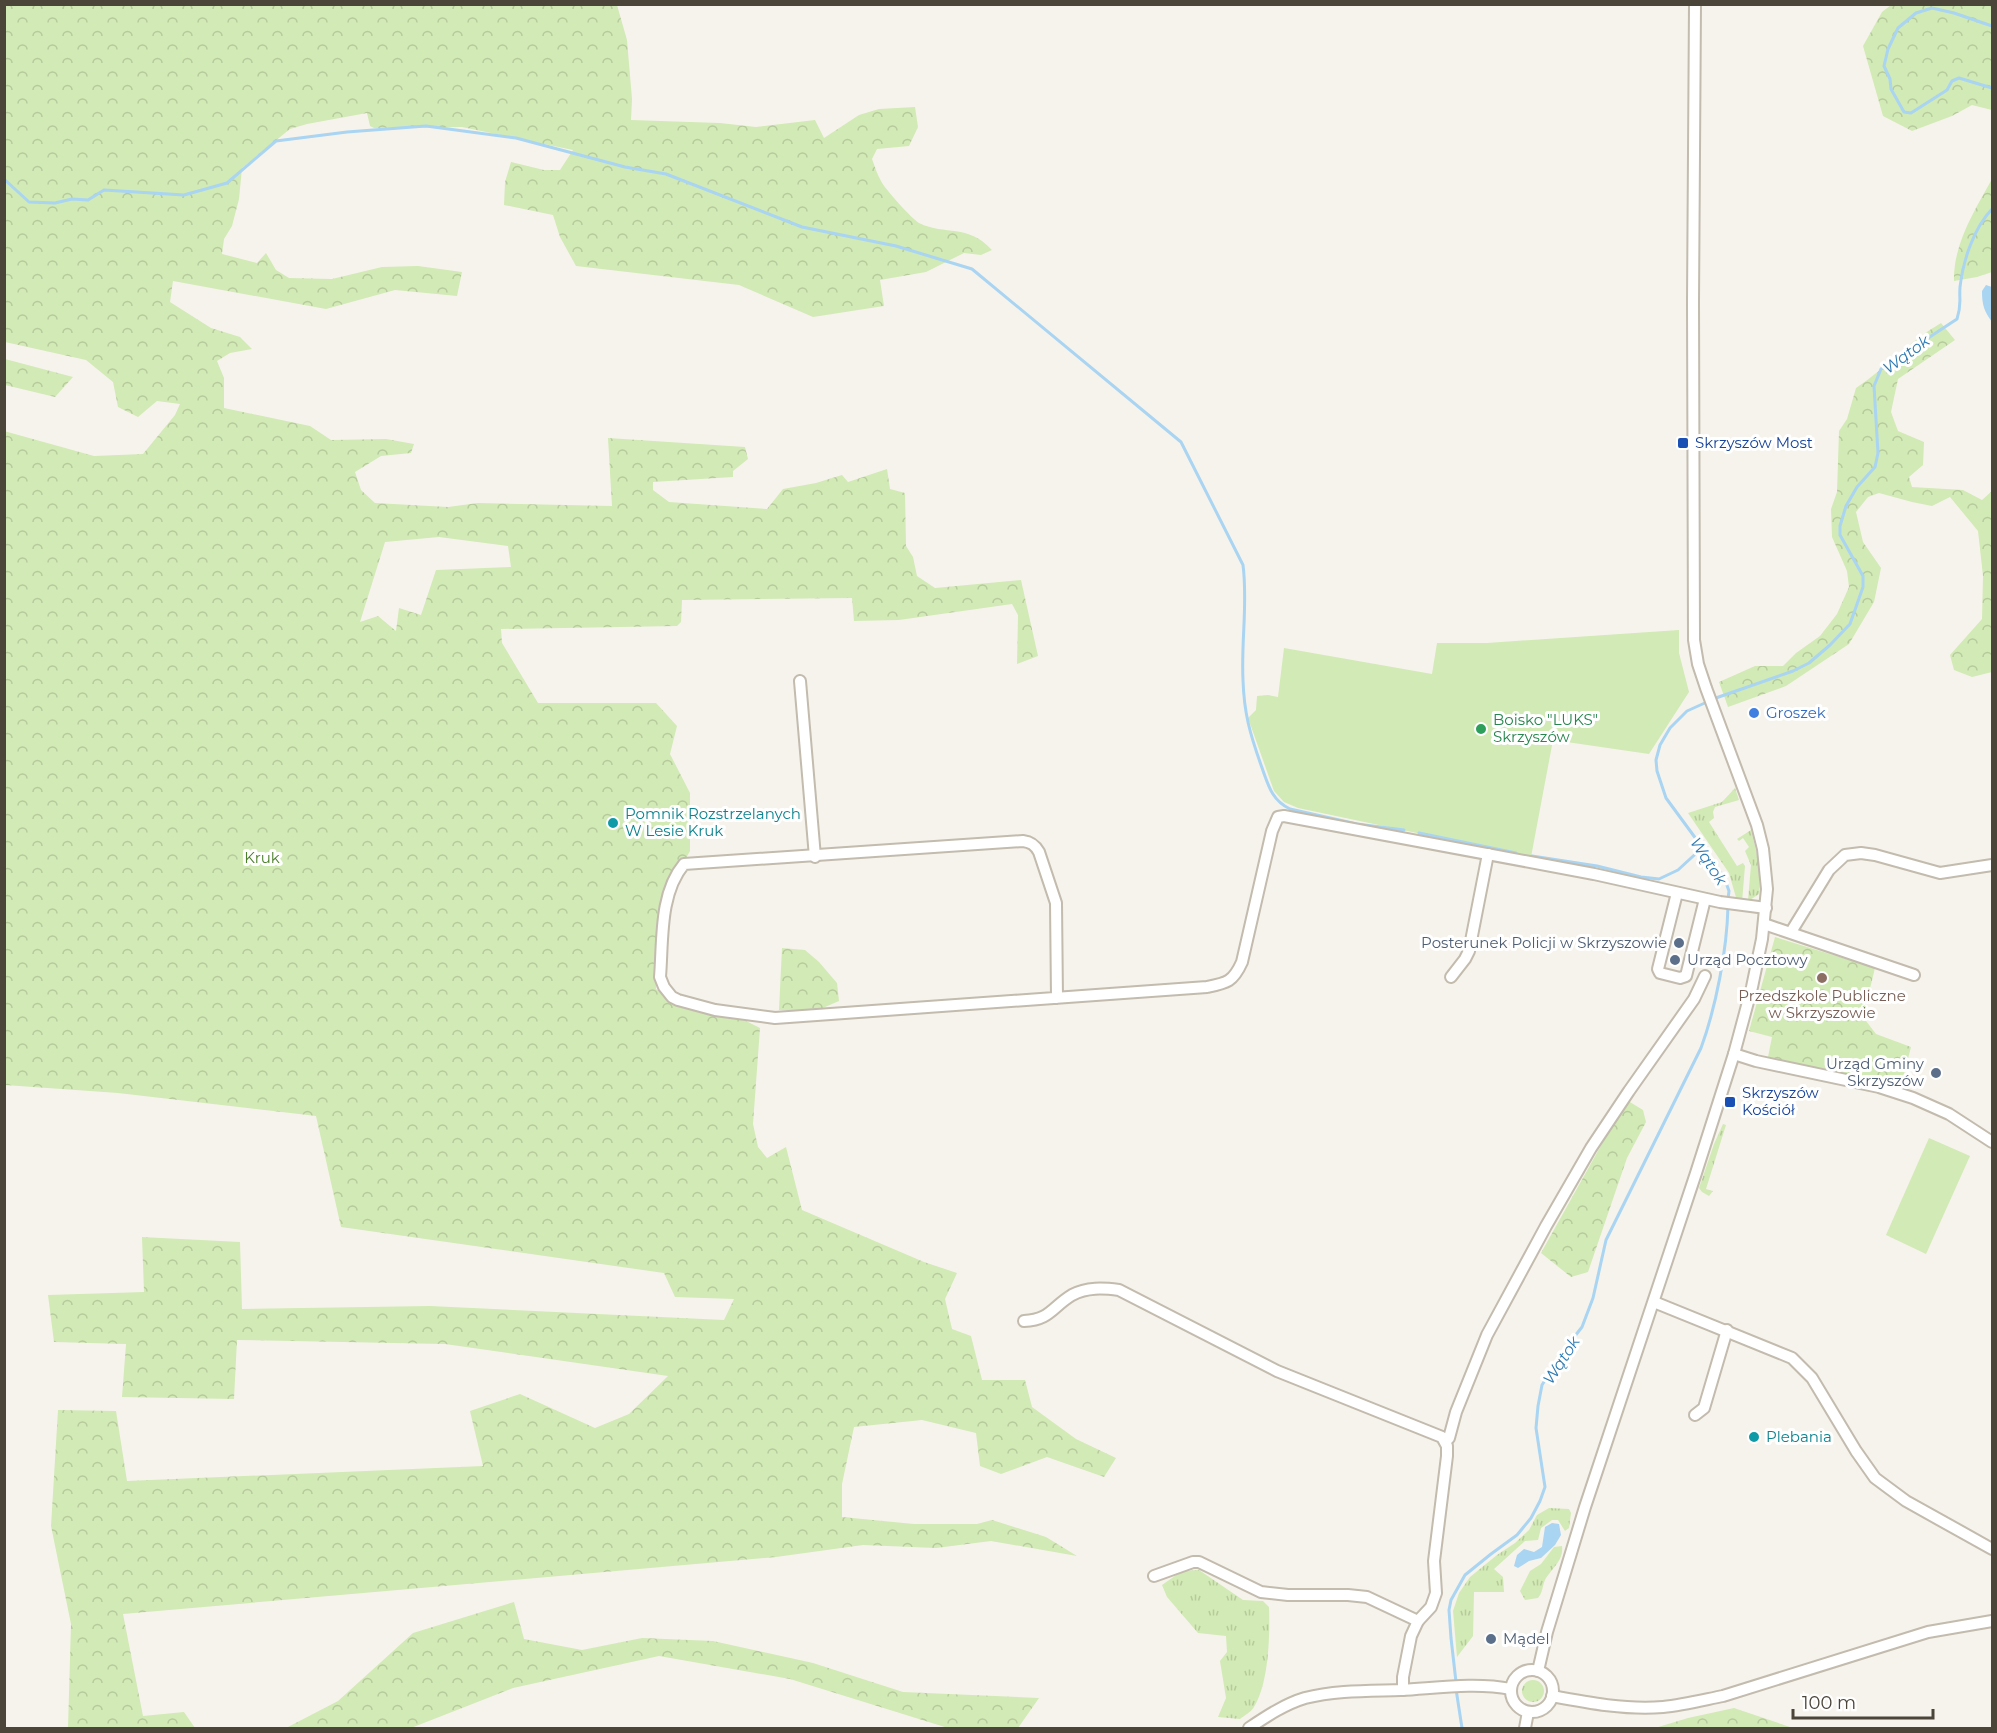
<svg xmlns="http://www.w3.org/2000/svg" width="1997" height="1733" viewBox="0 0 1997 1733" font-family="Montserrat,sans-serif">
  <defs>
    <pattern id="grass-tufts" width="24" height="20" patternUnits="userSpaceOnUse" patternTransform="scale(1.5)"><rect width="24" height="20" fill="#d2eab5"/><path d="M3 7l-1-3M5 7V3M7 7l1-3M15 17l-1-3M17 17v-4M19 17l1-3" fill="none" stroke="#b6ca9c"/></pattern>
    <pattern id="forest-crowns" width="20" height="18" patternUnits="userSpaceOnUse" patternTransform="scale(1.5)"><rect width="20" height="18" fill="#d2eab5"/><path d="M2 6a3 3 0 1 1 6 0M12 15a3 3 0 1 1 6 0" fill="none" stroke="#b6ca9c"/></pattern>
  </defs>
  <rect width="100%" height="100%" fill="#f6f3ec"/>
  <g fill="url(#grass-tufts)">
    <polygon points="1735,788 1739,800 1715,807 1713,812 1714,818 1709,822 1737,866 1743,863 1745,866 1742,902 1737,901 1729,873 1688,813 1722,802"/>
    <path d="M1751 830C1756 849 1762 873 1759 894L1750 900H1748L1751 865 1745 851 1749 847 1743 838 1739 841 1737 839Z"/>
    <polygon points="1723,1124 1726,1125 1706,1189 1713,1191 1709,1196 1702,1192 1699,1188 1714,1144"/>
    <polygon points="1549,1508 1569,1509 1571,1513 1569,1528 1565,1531 1558,1520 1552,1520 1541,1528 1538,1540 1525,1541 1494,1569 1503,1577 1504,1592 1474,1592 1473,1636 1457,1657 1453,1611 1459,1593 1470,1577 1497,1555 1515,1543 1529,1530 1537,1515"/>
    <path d="M1562 1546C1564 1561 1551 1569 1545 1580 1542 1587 1543 1592 1538 1598L1525 1600 1520 1591 1530 1571 1541 1564 1554 1547Z"/>
    <path d="M1199 1570 1243 1600 1263 1601 1269 1607C1270 1635 1269 1683 1254 1707 1251 1712 1245 1715 1240 1719L1218 1717 1226 1698 1220 1661 1227 1652 1226 1636 1198 1633 1167 1597 1162 1585 1182 1571Z"/>
    <circle cx="1533" cy="1691" r="11"/>
  </g>
  <g fill="url(#forest-crowns)" fill-rule="evenodd">
    <path d="M5 5H617L627 40 632 99 631 120 720 123 756 127 815 120 824 138 859 115 879 109 915 107 918 127 909 146 877 149 872 159C875 167 877 174 881 181 884 188 913 220 919 223 946 236 967 223 992 250L981 255 964 253 926 272 880 280 884 306 813 317 739 285 576 266 560 237 553 215 504 205 505 182 511 162 544 170H560L573 150 462 127 374 128 370 126 367 113 307 124 290 129 242 168 239 199 232 226 224 239 222 254 257 263 266 253 276 270 289 278 332 279 382 267 418 266 462 272 457 296 395 290 326 309 173 281 170 302 211 328 240 337 252 349 230 353 217 361 224 378V408L310 426 331 440 386 439 414 444 411 453 381 456 355 472 361 490 375 503 448 507 478 503 612 506 608 438 745 447 748 459 733 471V477L653 482V490L669 502 767 509 783 489 816 483 842 475 848 482 887 469 890 489 905 493 906 546 913 557 917 576 935 588 1021 580 1038 656 1017 664 1018 615 1012 604 899 620 854 621 852 598 682 600 681 622 677 626 501 629 502 643 538 703H656L677 726 670 754 690 793V851L662 901 656 989 671 1000 746 1021 760 1028 753 1124 758 1147 767 1158 786 1147 802 1210 924 1262 957 1273 945 1299 952 1329 971 1336 982 1380H1025L1032 1407 1076 1439 1116 1458 1104 1477 1047 1457 1001 1474 980 1466 976 1433 922 1420 854 1427 842 1484V1517L914 1524H977L992 1520 1046 1537 1077 1556 991 1541 936 1548 863 1545 776 1557 123 1614 143 1716 184 1712 195 1728H68L71 1624 51 1526 58 1410 116 1411 127 1481 483 1466 470 1411 520 1394 595 1428 629 1414 668 1376 445 1344 237 1340 234 1399 122 1397 126 1344 54 1342 48 1295 144 1292 142 1237 240 1242 242 1309 430 1306 724 1320 734 1299 675 1297 664 1273 341 1227 316 1116 118 1093 5 1085 4 431 94 456 143 454 175 415 180 404 157 401 138 417 118 407 113 382 86 360 5 342ZM439 537 508 546 511 567 436 570 421 615 399 608 396 631 378 616 360 622 385 542Z"/>
    <polygon points="1891,5 1992,5 1992,110 1972,105 1952,116 1912,131 1883,116 1863,46 1882,12"/>
    <path d="M1992 179V272L1977 277 1954 281C1953 244 1975 210 1992 179Z"/>
    <path d="M1941 323 1955 340 1898 379 1891 412 1898 431 1924 442 1923 465 1909 477 1912 487 1963 490 1982 500 1992 491V672L1972 677 1954 670 1950 655 1982 619 1983 576 1978 531 1950 497 1932 506 1912 502 1879 493 1868 497 1856 512 1863 542 1881 568 1874 602 1849 644 1786 686 1728 707 1719 682 1755 666H1783L1796 653 1820 636 1837 614 1849 587 1847 571 1832 537 1831 509 1837 492 1839 431 1847 419 1856 388C1886 368 1909 341 1941 323Z"/>
    <polygon points="4,359 5,359 73,377 55,397 5,385"/>
    <polygon points="1775,937 1875,968 1863,1017 1876,1034 1911,1047 1901,1086 1768,1057 1772,1037 1749,1031"/>
    <polygon points="782,948 805,950 819,962 837,983 839,1001 818,1010 779,1010"/>
    <polygon points="1620,1096 1643,1110 1646,1122 1627,1158 1588,1272 1571,1277 1541,1253 1613,1124"/>
    <polygon points="514,1602 524,1639 582,1650 642,1638 713,1641 813,1663 903,1692 1039,1698 1018,1728 948,1728 790,1679 659,1656 513,1688 411,1728 286,1728 338,1701 413,1633"/>
    <polygon points="1734,1708 1793,1728 1655,1728 1688,1718"/>
  </g>
  <g fill="#d2eab5">
    <polygon points="1679,630 1679,653 1689,692 1649,754 1553,740 1531,857 1298,808 1284,802 1274,791 1248,718 1256,710 1257,696 1268,695 1278,697 1284,648 1432,674 1437,643 1487,643"/>
    <polygon points="1929,1138 1970,1156 1926,1254 1886,1235"/>
  </g>
  <g fill="#a9d4f2">
    <path d="M1986 285 1992 287V322C1984 311 1982 305 1982 291Z"/>
    <polygon points="1552,1523 1559,1524 1561,1535 1555,1545 1541,1558 1529,1561 1518,1568 1514,1566 1517,1555 1524,1549 1534,1552 1542,1547 1545,1527"/>
  </g>
  <g fill="none" stroke-linecap="round" stroke-linejoin="round">
    <g stroke="#a9d4f2" stroke-width="3">
      <polyline points="1992,26 1954,13 1932,8 1916,13 1898,28 1888,49 1884,66 1890,79 1891,89 1904,112 1911,113 1947,90 1952,81 1959,78 1992,88"/>
      <path d="M4 179 29 202 55 203 72 199 88 200 104 190 184 195 227 183 276 141 347 132 426 126 516 138 625 167 666 174 802 227 896 246 972 269 1181 442 1243 565C1248 603 1241 641 1243 680 1244 713 1250 734 1261 765 1268 784 1271 800 1290 809L1357 824 1404 830"/>
      <path d="M1713 699 1793 671 1809 663 1830 645 1850 624 1863 587V576L1840 535V526L1846 506 1857 487 1875 467 1878 453 1874 386 1881 369 1957 319C1962 303 1959 301 1960 287 1963 260 1974 228 1992 209"/>
      <polyline points="1707,702 1687,711 1670,728 1660,745 1656,760 1657,771 1666,798 1724,877 1729,891 1728,899"/>
      <polyline points="1419,833 1516,853"/>
      <polyline points="1532,856 1597,866 1641,877 1659,879 1678,870 1703,847"/>
      <path d="M1456 1682 1451 1638 1449 1610 1451 1600 1465 1575 1491 1554 1517 1535 1531 1518 1540 1501 1545 1487 1536 1428 1538 1406 1542 1385 1564 1350 1582 1327 1593 1298 1606 1240 1701 1048C1716 1007 1727 950 1728 906"/>
      <polyline points="1456,1689 1462,1728"/>
    </g>
    <defs>
      <g id="minor">
        <polyline points="800,681 815,857"/>
        <polyline points="1677,893 1658,969 1660,973 1680,978 1686,976 1705,899"/>
        <polyline points="1764,924 1914,975"/>
        <polyline points="1791,932 1829,870 1845,855 1861,853 1875,855 1940,873 1992,865"/>
        <polyline points="1451,977 1465,959 1469,951 1488,854"/>
        <path d="M1057 998 1056 903 1039 852C1035 845 1031 842 1023 841L684 864C659 894 663 941 660 977L664 987 672 997 678 1000 715 1010 775 1018 1207 987C1227 983 1233 982 1242 962L1272 831 1278 817 1284 816 1594 874 1720 902 1766 908"/>
        <polyline points="1734,1054 1756,1061 1879,1087 1913,1098 1949,1114 1992,1142"/>
        <polyline points="1654,1302 1792,1358 1812,1378 1856,1451 1875,1478 1906,1501 1992,1549"/>
        <path d="M1024 1321C1050 1320 1052 1307 1072 1295 1087 1287 1103 1288 1119 1290L1277 1371 1442 1437 1447 1446V1456L1434 1561 1436 1593 1431 1607 1418 1621 1411 1636 1403 1677V1690"/>
        <polyline points="1695,1415 1704,1408 1727,1330"/>
        <polyline points="1446,1441 1449,1438 1456,1412 1487,1335 1546,1226 1591,1148 1629,1091 1694,999 1705,976"/>
        <polyline points="1154,1576 1193,1562 1199,1562 1261,1592 1288,1595 1348,1595 1367,1597 1418,1621"/>
        <circle cx="1532" cy="1691" r="21"/>
        <polyline points="1538,1671 1547,1632 1585,1507 1696,1173 1734,1054 1752,987 1762,939 1767,889 1763,849 1757,825 1706,688 1698,664 1694,640 1693,302 1695,4"/>
        <path d="M1552 1696C1589 1703 1626 1710 1663 1707 1683 1705 1703 1700 1723 1696L1928 1632 1992 1621"/>
        <path d="M1249 1728C1267 1716 1285 1704 1305 1698 1336 1690 1370 1691 1401 1690 1437 1688 1475 1682 1511 1689"/>
        <polyline points="1525,1728 1528,1712"/>
      </g>
    </defs>
    <use href="#minor" stroke="#c2bbae" stroke-width="14"/>
    <use href="#minor" stroke="#fff" stroke-width="10"/>
  </g>
  <g fill="#1a4fb4" stroke="#fff" stroke-width="2">
    <rect x="1677" y="437" width="12" height="12" rx="3"/>
    <rect x="1724" y="1096" width="12" height="12" rx="3"/>
  </g>
  <circle fill="#3f7fe0" stroke="#fff" stroke-width="2" cx="1754" cy="713" r="6"/>
  <circle fill="#2e9e5b" stroke="#fff" stroke-width="2" cx="1481" cy="729" r="6"/>
  <g fill="#0f9aa8" stroke="#fff" stroke-width="2">
    <circle cx="613" cy="823" r="6"/>
    <circle cx="1754" cy="1437" r="6"/>
  </g>
  <g fill="#5c6f8a" stroke="#fff" stroke-width="2">
    <circle cx="1679" cy="943" r="6"/>
    <circle cx="1675" cy="960" r="6"/>
    <circle cx="1936" cy="1073" r="6"/>
    <circle cx="1491" cy="1639" r="6"/>
  </g>
  <circle fill="#8d6e63" stroke="#fff" stroke-width="2" cx="1822" cy="978" r="6"/>
  <g text-anchor="middle" stroke-width="6" stroke-linejoin="round" paint-order="stroke">
    <g font-size="15" fill="#164399" stroke="#fff" text-anchor="start">
      <text x="1695" y="448">Skrzyszów Most</text>
      <text x="1742" y="1098">Skrzyszów<tspan x="1742" dy="17">Kościół</tspan></text>
    </g>
    <g font-size="15" fill="#366cbe" stroke="#fff" text-anchor="start">
      <text x="1766" y="718">Groszek</text>
    </g>
    <g font-size="15" fill="#27864d" stroke="#fff" text-anchor="start">
      <text x="1493" y="725">Boisko "LUKS"<tspan x="1493" dy="17">Skrzyszów</tspan></text>
    </g>
    <g font-size="15" fill="#0d838f" stroke="#fff" text-anchor="start">
      <text x="625" y="819">Pomnik Rozstrzelanych<tspan x="625" dy="17">W Lesie Kruk</tspan></text>
      <text x="1766" y="1442">Plebania</text>
    </g>
    <g font-size="15" fill="#4a7f2a" stroke="#fff">
      <text x="262" y="863">Kruk</text>
    </g>
    <g font-size="15" fill="#4e5e75" stroke="#fff" text-anchor="end">
      <text x="1667" y="948">Posterunek Policji w Skrzyszowie</text>
      <text x="1687" y="965" text-anchor="start">Urząd Pocztowy</text>
      <text x="1924" y="1069">Urząd Gminy<tspan x="1924" dy="17">Skrzyszów</tspan></text>
      <text x="1503" y="1644" text-anchor="start">Mądel</text>
    </g>
    <g font-size="15" fill="#785e54" stroke="#fff">
      <text x="1822" y="1001">Przedszkole Publiczne<tspan x="1822" dy="17">w Skrzyszowie</tspan></text>
    </g>
    <g font-size="16" font-style="italic" fill="#2e7ab2" stroke="#fff">
      <text transform="translate(1906 354) rotate(-36)" y="6">Wątok</text>
      <text transform="translate(1709 861) rotate(57)" y="6">Wątok</text>
      <text transform="translate(1561 1360) rotate(-57)" y="6">Wątok</text>
    </g>
  </g>
  <rect width="1997" height="1733" fill="none" stroke="#4b4439" stroke-width="12"/>
  <path d="M1793 1709v9h140v-9" fill="none" stroke="#4b4439" stroke-width="3"/>
  <text x="1802" y="1709" font-size="18" fill="#4b4439" stroke="#ffffff" stroke-width="4.5" paint-order="stroke">100 m</text>
</svg>
